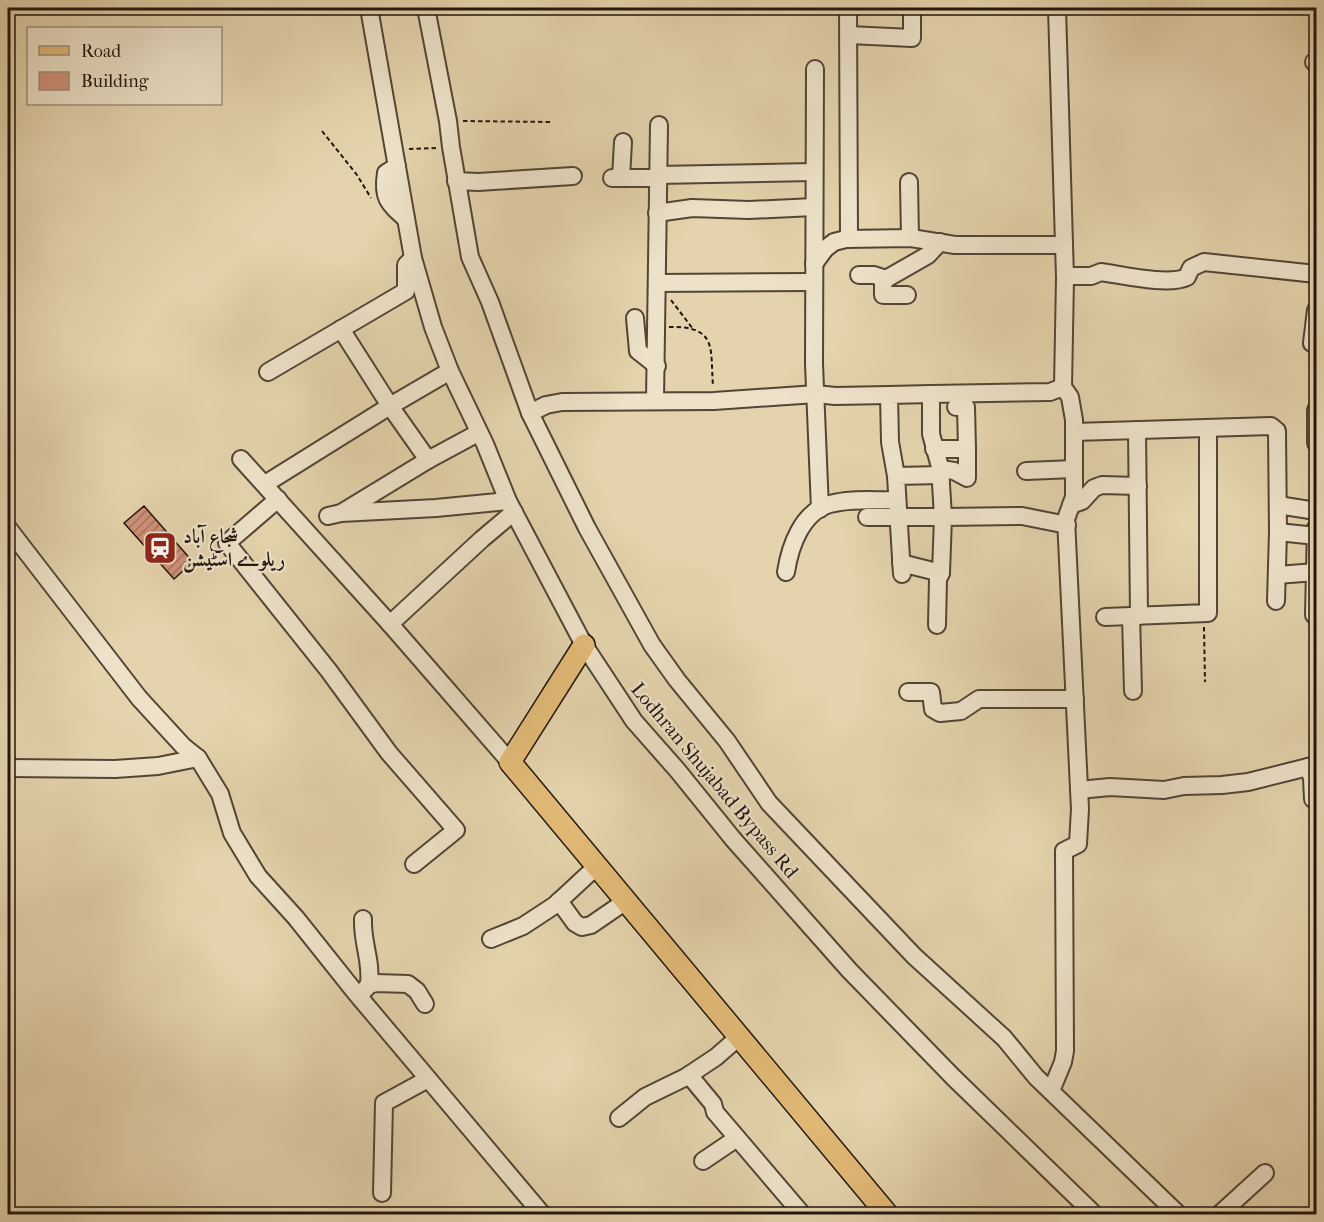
<svg xmlns="http://www.w3.org/2000/svg" width="1324" height="1222" viewBox="0 0 1324 1222" font-family="'IM FELL French Canon',Amiri,serif">
  <defs>
    <pattern id="building-hatch" width="6" height="6" patternUnits="userSpaceOnUse" patternTransform="scale(1.5)"><rect width="6" height="6" fill="#d1927a"/><path d="M-1 1l2-2M0 6l6-6M5 7l2-2" fill="none" stroke="#a97662"/></pattern>
  </defs>
  <rect width="100%" height="100%" fill="#e4d3ac"/>
  <filter id="stains"><feTurbulence type="fractalNoise" baseFrequency=".00333" numOctaves="4"/><feColorMatrix values="0 0 0 0 .2 0 0 0 0 .09 0 0 0 0 .02 0 0 0 .5 -.17"/></filter>
  <radialGradient id="worn" r=".72"><stop offset=".6" stop-color="#630" stop-opacity="0"/><stop offset="1" stop-color="#630" stop-opacity=".3"/></radialGradient>
  <polygon fill="url(#building-hatch)" stroke="#22160f" stroke-width="1.5" points="144,506 193,562 174,579 124,523"/>
  <g fill="none" stroke-linecap="round" stroke-linejoin="round">
    <defs>
      <g id="minor">
        <polyline points="369,8 413,258 433,327 450,371 485,444 508,501 584,645 634,721 678,771 733,839 849,970 953,1077 1094,1214"/>
        <polyline points="426,8 448,121 451,147 470,257 490,302 530,413 587,528 652,645 677,680 727,741 769,803 914,956 1004,1038 1036,1077 1178,1214"/>
        <polyline points="848,8 849,239"/>
        <polyline points="849,35 912,38 912,8"/>
        <polyline points="1314,62 1316,62"/>
        <polyline points="815,69 814,364 820,509"/>
        <path d="M397 166 386 173C382 198 388 203 406 219"/>
        <polyline points="657,175 814,172"/>
        <polyline points="612,178 657,178"/>
        <polyline points="621,178 623,142"/>
        <polyline points="456,181 478,182 573,176"/>
        <polyline points="909,182 910,238"/>
        <polyline points="657,213 692,208 749,210 814,207"/>
        <polyline points="814,264 825,249 834,242 846,239 911,238 955,245 1064,245"/>
        <polyline points="859,275 874,275 886,279"/>
        <path d="M1065 276H1091L1101 272C1123 275 1168 286 1187 277L1191 268 1204 262 1316 274"/>
        <polyline points="657,283 814,282"/>
        <polyline points="907,295 883,295 883,285 886,279 928,255 940,242"/>
        <polyline points="1316,310 1312,343 1316,345"/>
        <polyline points="635,318 638,351 657,366"/>
        <polyline points="341,329 390,406 428,460 478,433"/>
        <polyline points="268,372 406,291 406,265 413,258"/>
        <polyline points="655,400 659,125"/>
        <polyline points="956,407 966,407 967,449"/>
        <polyline points="530,413 546,405 562,402 714,401 816,394 835,396 889,395"/>
        <polyline points="1137,430 1139,616"/>
        <polyline points="1074,432 1271,426 1277,431 1278,532"/>
        <polyline points="1316,443 1316,410"/>
        <polyline points="934,449 967,449 967,478 954,471 941,469"/>
        <polyline points="241,459 390,624 510,762"/>
        <polyline points="1026,471 1074,469"/>
        <polyline points="896,476 890,442 889,395 931,394"/>
        <polyline points="265,484 390,406 450,371"/>
        <polyline points="278,499 227,543 329,671 389,753 456,830 414,864"/>
        <polyline points="1071,505 1082,501 1094,488 1102,485 1138,486"/>
        <polyline points="1278,505 1316,511"/>
        <polyline points="341,513 436,508 508,501"/>
        <polyline points="328,516 341,513 428,460"/>
        <polyline points="867,517 943,517 940,467 931,434 931,394 1050,392 1063,387"/>
        <polyline points="8,528 139,698 183,746 198,758 220,794 232,833 258,876 296,918 355,992 542,1214"/>
        <polyline points="901,563 941,573"/>
        <path d="M786 572C790 546 802 512 830 504 851 498 875 501 897 500"/>
        <polyline points="902,574 896,476 941,475"/>
        <polyline points="1277,575 1316,572"/>
        <polyline points="1276,601 1278,532 1316,536"/>
        <polyline points="1314,615 1316,528"/>
        <polyline points="1131,616 1133,691"/>
        <polyline points="1105,617 1208,613 1208,428"/>
        <polyline points="390,624 482,539 514,512"/>
        <polyline points="937,625 938,579 941,573 943,517 1022,516 1067,525"/>
        <polyline points="908,692 931,692 933,709 940,713 961,711 979,699 1075,699"/>
        <polyline points="1308,767 1312,778 1313,799"/>
        <polyline points="8,768 115,769 158,766 198,758"/>
        <polyline points="1079,790 1110,787 1164,790 1184,786 1222,785 1248,782 1316,765"/>
        <polyline points="559,901 575,923 582,927 591,925 626,901"/>
        <path d="M363 919C362 944 372 960 369 985"/>
        <polyline points="491,939 523,926 555,905 597,866"/>
        <polyline points="359,996 369,985 376,983 408,984 417,991 425,1004"/>
        <polyline points="689,1075 713,1104 715,1112 802,1214"/>
        <polyline points="1051,1091 1063,1062 1065,1051 1064,851 1078,844 1080,809 1066,519 1074,497 1074,420 1070,397 1063,387 1065,278 1057,8"/>
        <polyline points="619,1118 645,1097 686,1077 716,1057 739,1037"/>
        <polyline points="703,1161 737,1138"/>
        <polyline points="382,1193 384,1103 428,1079"/>
        <polyline points="1220,1214 1265,1173"/>
      </g>
      <polyline id="major" points="584,645 510,762 887,1214"/>
    </defs>
    <use href="#minor" stroke="#524536" stroke-width="20"/>
    <use href="#major" stroke="#22160f" stroke-width="24"/>
    <g stroke="#22160f" stroke-width="2" stroke-dasharray="4.5 3" stroke-linecap="butt">
      <polyline points="463,121 552,122"/>
      <polyline points="322,131 357,175 371,198"/>
      <polyline points="409,149 436,148"/>
      <polyline points="671,300 693,329"/>
      <path d="M669 327C718 326 710 348 713 386"/>
      <polyline points="1204,627 1205,682"/>
    </g>
    <use href="#minor" stroke="#ede2c9" stroke-width="16"/>
    <use href="#major" stroke="#e2ba76" stroke-width="21"/>
  </g>
  <defs>
    <symbol id="station-square" viewBox="-11 -11 22 22"><rect x="-9" y="-9" width="18" height="18" rx="4" fill="#8f2418" stroke="#ede2c9"/><path d="M-3-6H3Q5-6 5-4V2Q5 4 3 4L4.5 6H3L1.5 4h-3L-3 6H-4.5L-3 4Q-5 4-5 2V-4Q-5-6-3-6ZM-3.5-4v3h7v-3ZM-3.5 1v1.5H-2V1ZM2 1v1.5H3.5V1Z" fill="#fff"/></symbol>
  </defs>
  <g fill-rule="evenodd">
    <use href="#station-square" x="141" y="529" width="38" height="38"/>
  </g>
  <g text-anchor="middle" stroke-width="4.5" stroke-linejoin="round" paint-order="stroke">
    <g font-size="20" font-weight="bold" fill="#22160f" stroke="#ede2c9" text-anchor="start">
      <text x="183" y="543">شجاع آباد<tspan x="183" dy="23">ریلوے اسٹیشن</tspan></text>
    </g>
    <g font-size="20" fill="#22160f" stroke="#ede2c9">
      <text transform="translate(715 780) rotate(50)" y="7">Lodhran Shujabad Bypass Rd</text>
    </g>
  </g>
  <rect width="1324" height="1222" fill="none" stroke="#e4d3ac" stroke-width="30"/>
  <rect x="9" y="9" width="1306" height="1204" fill="none" stroke="#22160f" stroke-width="3"/>
  <rect x="15" y="15" width="1294" height="1192" fill="none" stroke="#22160f" stroke-width="1.5"/>
  <rect x="27" y="27" width="195" height="78" fill="#ede2c9" stroke="#9c907f" stroke-width="1.5"/>
  <rect x="39" y="46" width="30" height="9" fill="#e2ba76" stroke="#9c907f" stroke-width="1.5"/>
  <text x="81" y="57" font-size="18" fill="#22160f">Road</text>
  <rect x="39" y="72" width="30" height="18" fill="#d1927a" stroke="#9c907f" stroke-width="1.5"/>
  <text x="81" y="87" font-size="18" fill="#22160f">Building</text>
  <rect width="100%" height="100%" filter="url(#stains)"/>
  <rect width="100%" height="100%" fill="url(#worn)"/>
</svg>
